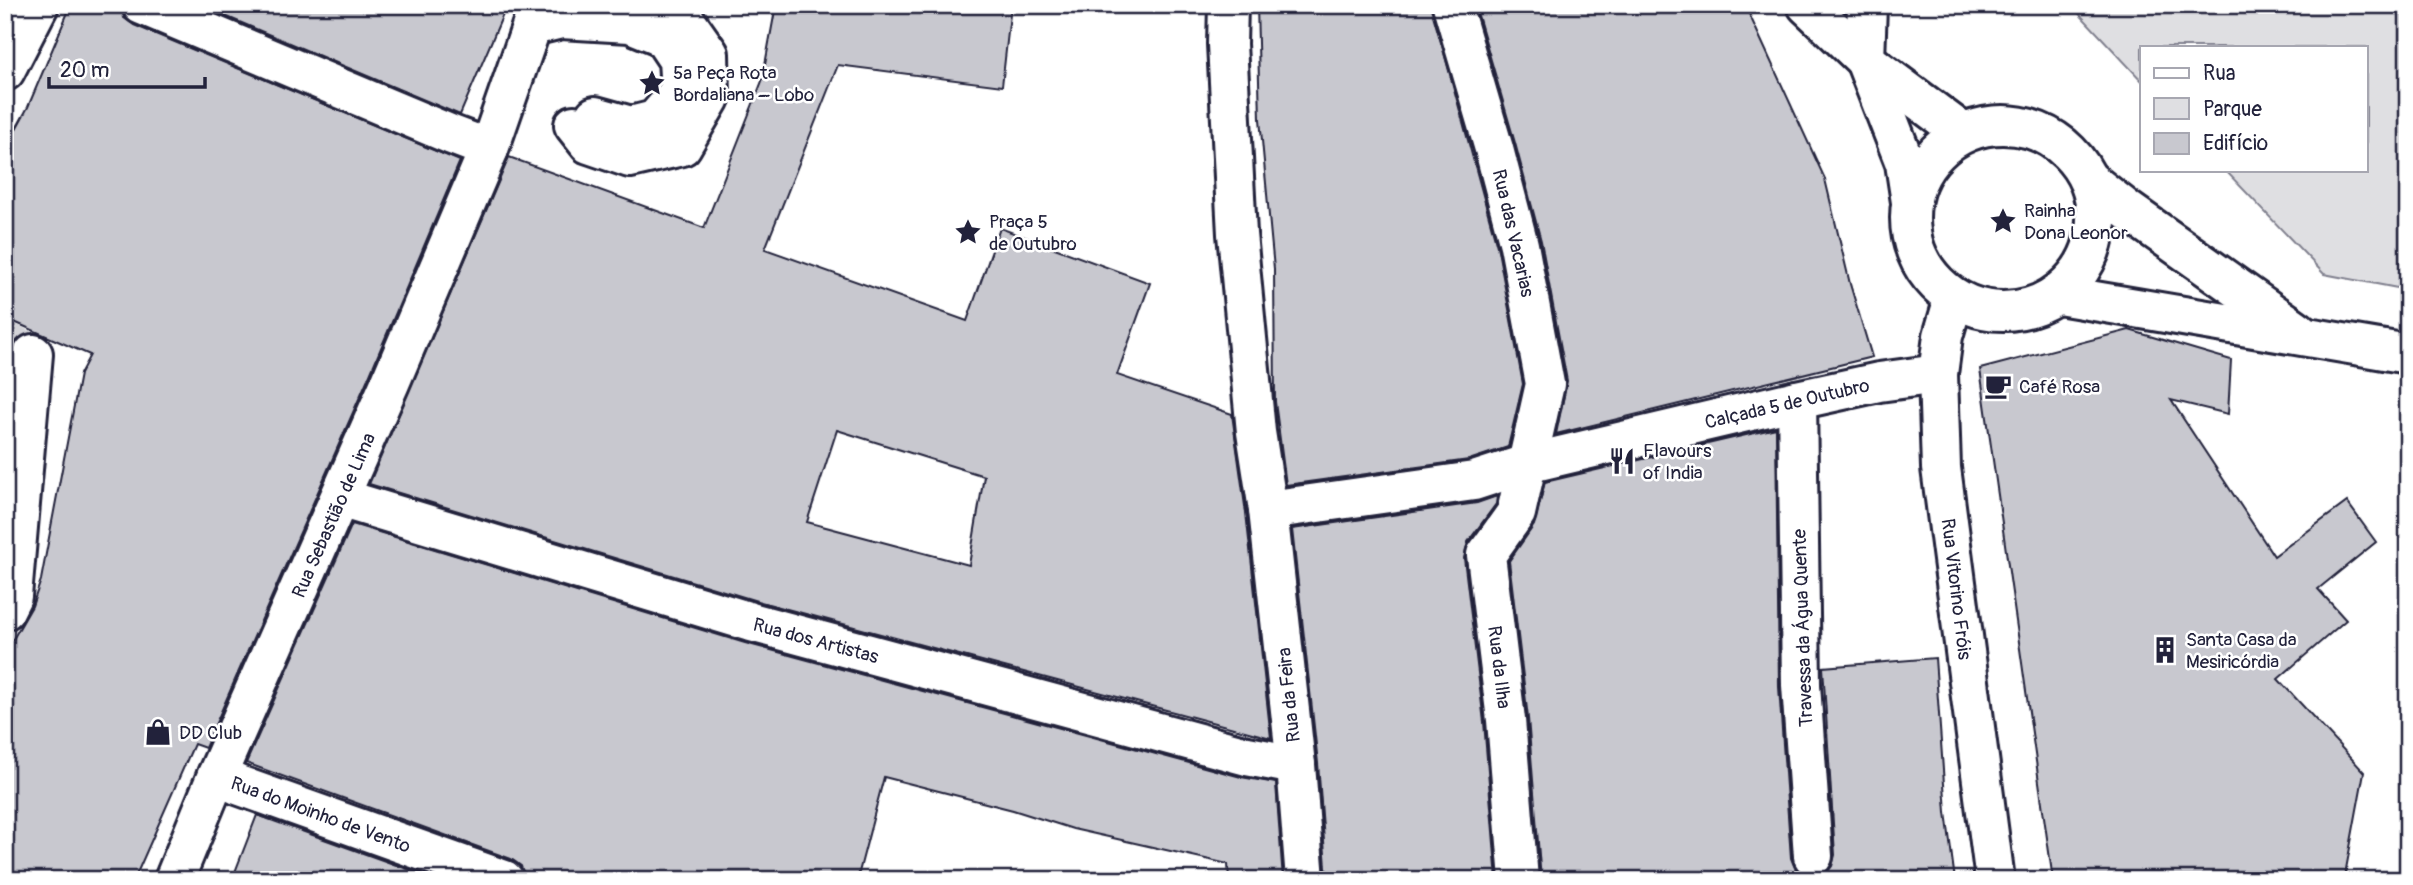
<svg xmlns="http://www.w3.org/2000/svg" width="2413" height="885" viewBox="0 0 2413 885" font-family="Pangolin,sans-serif">
  <rect width="100%" height="100%" fill="#fff"/>
  <filter id="ink" filterUnits="userSpaceOnUse"><feTurbulence type="fractalNoise" baseFrequency=".0143" numOctaves="2"/><feDisplacementMap in="SourceGraphic" scale="14" xChannelSelector="R" yChannelSelector="G"/><feConvolveMatrix kernelMatrix="1 2 1 2 8 2 1 2 1" color-interpolation-filters="sRGB"/></filter>
  <g filter="url(#ink)">
    <polygon fill="#dfdfe2" stroke="#80808e" stroke-width="2" points="2071,5 2408,5 2408,290 2324,274 2225,170 2366,170 2366,47 2142,47 2142,81"/>
    <g fill="#c8c8cf" stroke="#22223b" stroke-width="2" fill-rule="evenodd">
      <polygon points="71,5 121,5 124,18 134,25 460,161 370,374 205,748 194,744 134,880 5,880 5,653 32,606 41,580 80,374 90,355 5,318 5,149 28,107"/>
      <polygon points="199,5 507,5 460,115"/>
      <path d="M776 5H1011L1002 86 838 65 765 249 967 321 1000 228 1150 283 1117 375 1232 414 1246 513 1271 738 757 601 369 484 509 157 704 228 762 81ZM837 430 984 476 969 565 807 522Z"/>
      <polygon points="1257,5 1431,5 1498,250 1523,384 1508,447 1469,460 1286,485 1275,402 1274,269 1260,119"/>
      <polygon points="1475,5 1745,5 1825,179 1850,284 1872,357 1556,434 1567,381 1541,241 1515,143"/>
      <polygon points="2129,330 2231,360 2228,414 2171,400 2274,556 2347,502 2376,542 2318,589 2346,620 2278,679 2364,772 2344,880 2053,880 1980,369"/>
      <polygon points="1776,428 1779,687 1791,858 1795,868 1804,876 1815,878 1826,874 1832,866 1835,855 1823,667 1935,658 1946,812 1955,880 1541,880 1528,718 1509,561 1534,525 1545,482"/>
      <polygon points="1497,496 1496,504 1468,542 1464,558 1484,722 1497,880 1327,880 1318,763 1292,529 1477,503"/>
      <polygon points="352,524 745,643 1241,777 1276,783 1283,880 1229,880 1228,864 1073,829 1013,810 884,777 857,880 525,880 521,866 511,859 246,763"/>
      <polygon points="257,815 438,880 232,880"/>
    </g>
    <g fill="none" stroke-linecap="round" stroke-linejoin="round">
      <polyline stroke="#d3d3d8" stroke-width="38" stroke-dasharray="38 19" stroke-linecap="butt" points="5,340 33,354"/>
      <defs>
        <g id="minor">
          <polyline points="142,5 452,135 489,149"/>
          <polyline points="1228,5 1227,44 1237,234 1256,432 1268,510 1296,765 1305,880"/>
          <polyline points="1452,5 1494,149 1519,245 1545,384 1516,513 1486,555 1506,720 1519,880"/>
          <polyline points="1807,5 1865,60 1963,133"/>
          <polyline points="1867,5 1865,60 1905,163 1911,202"/>
          <polyline points="532,26 561,19 630,23 662,36 678,60 680,91 655,120 631,126 595,116"/>
          <polyline points="5,71 39,5"/>
          <polyline points="574,125 589,144 630,158 682,146 710,98 709,54 678,10 665,5"/>
          <polyline points="1797,400 1801,685 1813,856"/>
          <polyline points="340,498 751,622 1247,756 1296,765"/>
          <polyline points="1268,510 1474,481 1526,464 1797,400 1879,382 1938,374"/>
          <polyline points="5,610 12,596 33,354"/>
          <polyline points="217,775 238,785 504,880"/>
          <polyline points="174,880 217,775 390,383 489,149 539,5"/>
        </g>
        <g id="major">
          <circle cx="2003" cy="218" r="93"/>
          <polyline points="2090,181 2127,210 2298,331"/>
          <polyline points="2059,295 2408,354"/>
          <polyline points="1954,298 1943,336 1938,374 1941,468 1995,880"/>
        </g>
      </defs>
      <use href="#minor" stroke="#22223b" stroke-width="44"/>
      <use href="#major" stroke="#22223b" stroke-width="44"/>
      <use href="#minor" stroke="#fff" stroke-width="38"/>
      <use href="#major" stroke="#fff" stroke-width="38"/>
    </g>
  </g>
  <defs>
    <symbol id="sight-bare" viewBox="-9 -9 18 18"><path d="M0-6L1.8-2.2L6-1.7L2.9 1.2L3.7 5.4L0 3.3L-3.7 5.4L-2.9 1.2L-6-1.7L-1.8-2.2Z" fill="#22223b" stroke="#fff" stroke-width="2.5" paint-order="stroke"/></symbol>
    <symbol id="cafe-bare" viewBox="-9 -9 18 18"><path d="M-5.5-4.5H6V0H3Q3 3.5 0 3.5H-2.5Q-5.5 3.5-5.5 0ZM3-3.2v2h1.7v-2ZM-6 4.5H4V6H-6Z" fill="#22223b" stroke="#fff" stroke-width="2.5" paint-order="stroke"/></symbol>
    <symbol id="restaurant-bare" viewBox="-9 -9 18 18"><path d="M-5-6h1v4h1v-4h1v4h1v-4h1v5L-1.5 .5V6h-2V.5L-5-1ZM5-6V6H3V1.5H1.5Q1.5-4 5-6Z" fill="#22223b" stroke="#fff" stroke-width="2.5" paint-order="stroke"/></symbol>
    <symbol id="building-bare" viewBox="-9 -9 18 18"><path d="M-4-6H4V6H1V3H-1V6H-4ZM-2.5-4.3h1.7v1.8h-1.7ZM.8-4.3h1.7v1.8H.8ZM-2.5-1h1.7V.8h-1.7ZM.8-1h1.7V.8H.8Z" fill="#22223b" stroke="#fff" stroke-width="2.5" paint-order="stroke"/></symbol>
    <symbol id="shop-bare" viewBox="-9 -9 18 18"><path d="M-5-2.5h2.3a2.7 3.5 0 0 1 5.4 0H5L5.5 6h-11ZM-1.5-2.5h3a1.5 2.3 0 0 0-3 0Z" fill="#22223b" stroke="#fff" stroke-width="2.5" paint-order="stroke"/></symbol>
  </defs>
  <g fill-rule="evenodd">
    <use href="#sight-bare" x="633" y="64" width="38" height="38"/>
    <use href="#sight-bare" x="1984" y="202" width="38" height="38"/>
    <use href="#sight-bare" x="949" y="213" width="38" height="38"/>
    <use href="#cafe-bare" x="1979" y="367" width="38" height="38"/>
    <use href="#restaurant-bare" x="1603" y="442" width="38" height="38"/>
    <use href="#building-bare" x="2146" y="631" width="38" height="38"/>
    <use href="#shop-bare" x="139" y="713" width="38" height="38"/>
  </g>
  <g text-anchor="middle" stroke-width="5" stroke-linejoin="round" paint-order="stroke">
    <g font-size="19" fill="#22223b" stroke="#fff" text-anchor="start">
      <text x="673" y="79">5ª Peça Rota<tspan x="673" dy="22">Bordaliana – Lobo</tspan></text>
      <text x="2024" y="217">Rainha<tspan x="2024" dy="22">Dona Leonor</tspan></text>
      <text x="989" y="228">Praça 5<tspan x="989" dy="22">de Outubro</tspan></text>
      <text x="2019" y="393">Café Rosa</text>
      <text x="1643" y="457">Flavours<tspan x="1643" dy="22">of India</tspan></text>
      <text x="2186" y="646">Santa Casa da<tspan x="2186" dy="22">Mesiricórdia</tspan></text>
      <text x="179" y="739">DD Club</text>
    </g>
    <g font-size="19" fill="#22223b" stroke="#fff">
      <text transform="translate(1514 233) rotate(77)" y="7">Rua das Vacarias</text>
      <text transform="translate(1787 403) rotate(-13)" y="7">Calçada 5 de Outubro</text>
      <text transform="translate(333 515) rotate(-66)" y="7">Rua Sebastião de Lima</text>
      <text transform="translate(1957 589) rotate(83)" y="7">Rua Vitorino Fróis</text>
      <text transform="translate(1802 628) rotate(-92)" y="7">Travessa da Água Quente</text>
      <text transform="translate(816 640) rotate(15)" y="7">Rua dos Artistas</text>
      <text transform="translate(1500 667) rotate(83)" y="7">Rua da Ilha</text>
      <text transform="translate(1288 695) rotate(-96)" y="7">Rua da Feira</text>
      <text transform="translate(321 814) rotate(20)" y="7">Rua do Moinho de Vento</text>
    </g>
  </g>
  <rect width="2413" height="885" fill="none" stroke="#fff" stroke-width="28"/>
  <rect x="14" y="14" width="2385" height="857" fill="none" stroke="#22223b" stroke-width="2.5" filter="url(#ink)"/>
  <rect x="2140" y="46" width="228" height="126" fill="#ffffff" stroke="#a7a7b1" stroke-width="2"/>
  <rect x="2154" y="68" width="35" height="10" fill="#ffffff" stroke="#a7a7b1" stroke-width="2"/>
  <text x="2203" y="80" font-size="21" fill="#22223b">Rua</text>
  <rect x="2154" y="98" width="35" height="21" fill="#dfdfe2" stroke="#a7a7b1" stroke-width="2"/>
  <text x="2203" y="116" font-size="21" fill="#22223b">Parque</text>
  <rect x="2154" y="133" width="35" height="21" fill="#c8c8cf" stroke="#a7a7b1" stroke-width="2"/>
  <text x="2203" y="150" font-size="21" fill="#22223b">Edifício</text>
  <path d="M49 77v10h156v-10" fill="none" stroke="#22223b" stroke-width="3.5"/>
  <text x="60" y="77" font-size="21" fill="#22223b" stroke="#ffffff" stroke-width="5" paint-order="stroke">20 m</text>
</svg>
